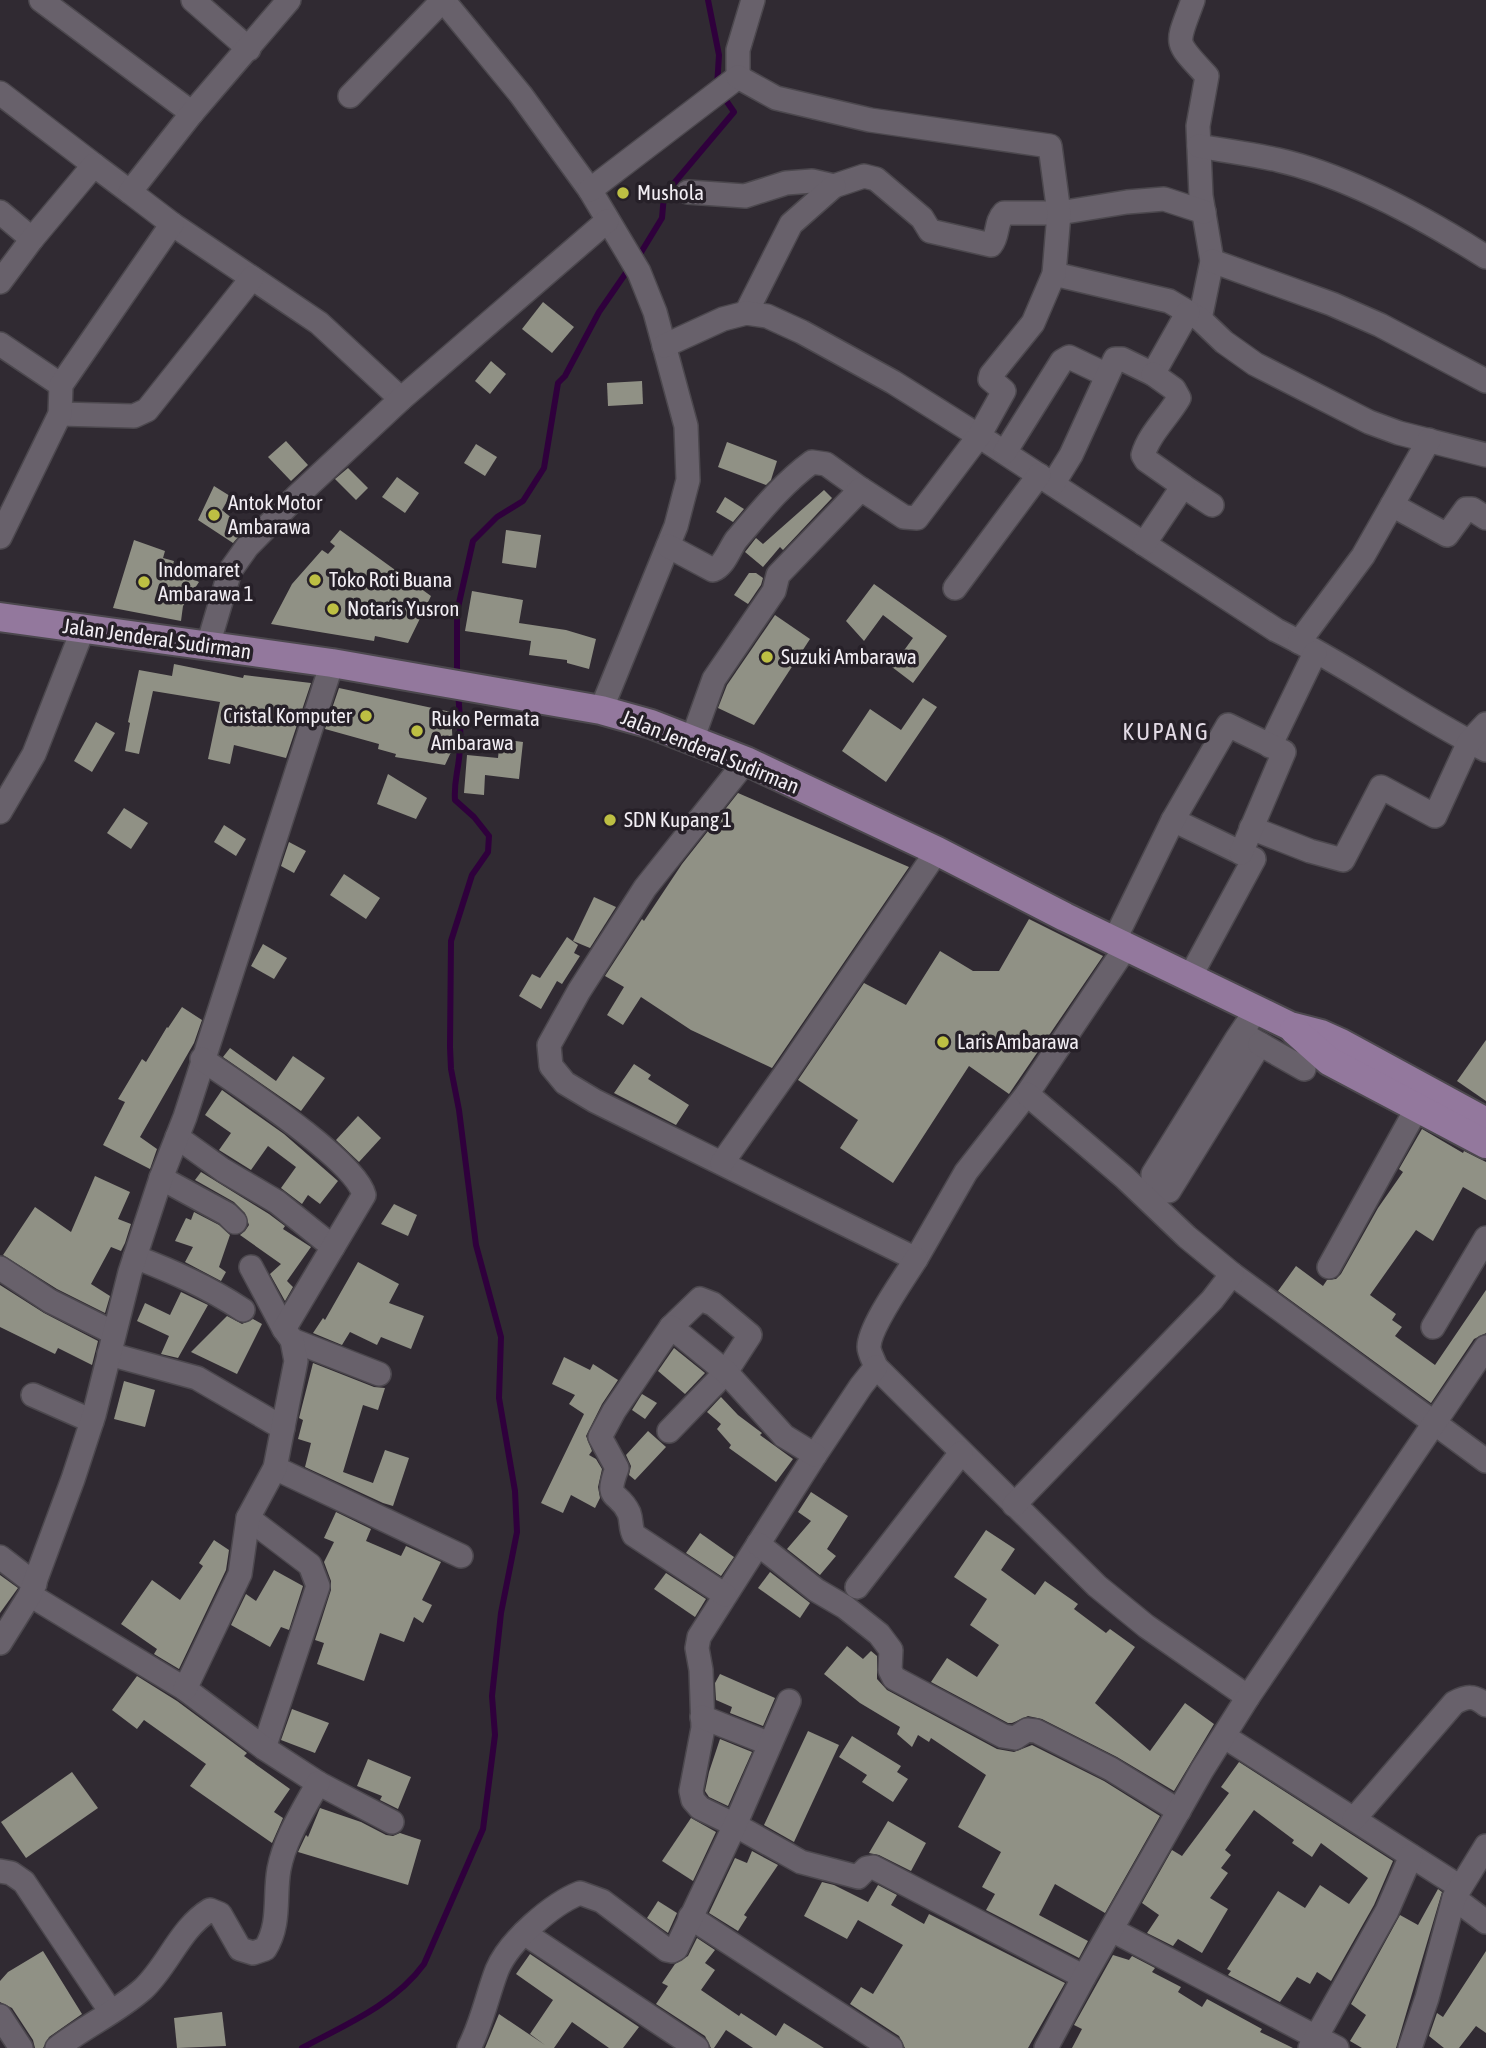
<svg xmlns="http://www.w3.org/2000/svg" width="1486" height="2048" viewBox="0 0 1486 2048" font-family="'Asap Condensed',sans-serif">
  <rect width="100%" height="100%" fill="#302a32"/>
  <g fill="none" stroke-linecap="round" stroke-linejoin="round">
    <g stroke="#2f003c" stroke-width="6">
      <polyline points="708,0 719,55 717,87"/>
      <polyline points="637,259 662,218 664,195 734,112 723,96"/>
      <polyline points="457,678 457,612 473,541 497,517 523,501 544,468 558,383 565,376 599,312 630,267"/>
      <path d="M302 2048C345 2025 395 2004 424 1964L483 1829 495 1735 492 1696 501 1613 517 1532 515 1491 499 1398 501 1337 476 1245 459 1110 451 1069 450 1047 451 941 472 875 488 852 489 836 474 817 455 800C454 786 456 779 458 766 462 742 460 716 458 692"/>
    </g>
  </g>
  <g fill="#909185">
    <polygon points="543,302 574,327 552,353 522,329"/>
    <polygon points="491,361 506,374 490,394 475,381"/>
    <polygon points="642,381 643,404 608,406 607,383"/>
    <polygon points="286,441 308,465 291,481 268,457"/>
    <polygon points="727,442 777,461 771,480 766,485 718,467"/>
    <polygon points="476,444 497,457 485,476 464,463"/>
    <polygon points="348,468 368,488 356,500 335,479"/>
    <polygon points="397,477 419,493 405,513 382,497"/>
    <polygon points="214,486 230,496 222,510 245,529 233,543 198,520"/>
    <polygon points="824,490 832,498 783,550 780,547 763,567 745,552 756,538 763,544"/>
    <polygon points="725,497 744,509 733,522 716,512"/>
    <polygon points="340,530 431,596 408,643 375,636 374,641 271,624 292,584 322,550 328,554 335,546 330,542"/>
    <polygon points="506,530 541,535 536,568 502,563"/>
    <polygon points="134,540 165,551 163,558 174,561 172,568 199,582 183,606 181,621 113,608"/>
    <polygon points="749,573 756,573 763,578 761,585 748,604 734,595"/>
    <polygon points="874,584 947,636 913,683 892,667 913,638 883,615 864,641 846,621"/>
    <polygon points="472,591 523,600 519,623 566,630 596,639 589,669 567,663 567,660 529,655 531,641 465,631"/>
    <polygon points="775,615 810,639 754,725 718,708 727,685"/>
    <polygon points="174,664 243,678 244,675 311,683 286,758 234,745 230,764 208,759 220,702 153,691 139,754 125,751 130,723 128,722 139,670 172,676"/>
    <polygon points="339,688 451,712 453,748 445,765 395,757 396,754 378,749 379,744 325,729"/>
    <polygon points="923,698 937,707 886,782 842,751 870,709 901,730"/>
    <polygon points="96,722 115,733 92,772 74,761"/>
    <polygon points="500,739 523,742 519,779 485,775 484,795 464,793 467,755 498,758"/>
    <polygon points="388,774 427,798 416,819 377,804"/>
    <polygon points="738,793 909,867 772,1068 691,1030 641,997 623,1025 607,1015 624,987 605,976 642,919 644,921 682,864"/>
    <polygon points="124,808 148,823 131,849 107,833"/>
    <polygon points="224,825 246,839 236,856 214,842"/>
    <polygon points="289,842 306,851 294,873 281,866"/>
    <polygon points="344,874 380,898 366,919 330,895"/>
    <polygon points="594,897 616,907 590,948 573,941"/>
    <polygon points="1029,919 1103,956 1009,1094 969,1066 893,1183 840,1148 858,1120 798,1080 864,983 906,1005 940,951 973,971 999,971"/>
    <polygon points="567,937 578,945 574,953 580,956 562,984 557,981 541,1009 519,996 532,974 540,978"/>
    <polygon points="263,944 287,958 274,979 251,966"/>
    <polygon points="182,1007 202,1020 194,1043 140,1137 157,1149 150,1169 103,1145 125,1102 118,1099 142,1059 146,1062 167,1027 168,1028"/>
    <polygon points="1486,1040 1486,1101 1457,1081"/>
    <polygon points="230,1048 276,1081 293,1056 325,1078 301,1111 223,1057"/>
    <polygon points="634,1064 651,1075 648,1079 689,1105 676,1125 614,1093"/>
    <polygon points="222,1090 284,1134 338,1181 320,1204 308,1195 302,1204 281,1188 296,1167 268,1146 251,1170 219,1150 231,1133 205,1115"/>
    <polygon points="358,1116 381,1138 359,1162 336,1140"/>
    <polygon points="1422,1129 1463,1153 1464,1151 1486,1162 1486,1200 1463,1187 1433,1241 1416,1230 1370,1295 1396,1314 1392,1320 1402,1327 1395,1336 1435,1365 1486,1290 1486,1333 1474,1339 1431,1403 1278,1291 1296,1266 1323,1286 1327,1280 1336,1279 1341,1274 1378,1208 1403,1172 1399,1169"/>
    <polygon points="201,1172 269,1214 285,1226 283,1229 311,1247 287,1281 293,1287 285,1301 270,1274 281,1264 240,1235 245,1231 249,1225 245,1213 234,1202 195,1180"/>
    <polygon points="95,1176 130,1192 118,1219 131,1224 125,1243 121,1251 111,1247 91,1284 110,1296 105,1313 57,1289 3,1255 35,1207 71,1232"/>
    <polygon points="394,1204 417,1215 408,1236 381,1224"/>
    <polygon points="194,1212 219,1225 230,1235 219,1267 226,1272 221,1281 185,1262 193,1247 175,1241 186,1218 191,1220"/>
    <polygon points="358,1262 399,1284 389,1303 424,1316 411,1349 381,1337 377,1345 350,1332 342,1345 313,1333 323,1318 325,1320"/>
    <polygon points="0,1285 44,1313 98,1341 92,1365 58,1348 55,1354 0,1327"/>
    <polygon points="181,1292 208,1305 178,1358 161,1354 169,1336 137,1321 145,1303 170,1315"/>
    <polygon points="227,1316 242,1324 253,1319 262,1324 237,1374 191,1352"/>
    <polygon points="674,1348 705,1373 685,1394 658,1371"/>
    <polygon points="564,1357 590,1370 593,1364 618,1380 602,1404 586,1436 592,1451 589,1455 596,1459 602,1469 598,1487 600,1498 595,1508 571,1495 563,1513 541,1503 584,1414 569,1404 575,1395 552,1384"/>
    <polygon points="313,1363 374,1387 385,1388 378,1410 363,1405 343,1472 373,1483 385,1450 409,1458 393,1506 383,1503 305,1467 311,1443 298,1439 303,1420 299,1418"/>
    <polygon points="124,1381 155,1390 145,1427 114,1419"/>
    <polygon points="642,1394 657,1403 645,1419 632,1410"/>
    <polygon points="721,1397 738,1415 762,1433 760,1435 793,1459 776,1482 729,1448 731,1445 717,1429 721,1424 707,1412"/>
    <polygon points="648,1431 666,1447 635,1480 629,1475 631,1466 626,1455"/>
    <polygon points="811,1492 848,1516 827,1549 836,1556 820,1575 787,1549 811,1521 798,1512"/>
    <polygon points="336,1512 371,1529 366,1541 401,1556 406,1546 441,1562 422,1600 432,1605 423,1623 414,1617 404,1642 380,1633 364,1681 317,1664 324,1643 315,1640 331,1590 331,1581 324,1562 334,1542 324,1538"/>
    <polygon points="986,1530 1015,1549 1001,1570 1035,1595 1045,1581 1078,1604 1074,1609 1106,1633 1110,1629 1135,1647 1095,1703 1150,1751 1185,1703 1214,1724 1174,1791 1117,1757 1042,1719 1028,1716 1012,1723 1008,1723 931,1682 947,1658 977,1677 999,1645 970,1625 987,1599 954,1577"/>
    <polygon points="700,1533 734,1557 721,1576 686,1553"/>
    <polygon points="214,1540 229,1550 226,1570 179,1669 154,1654 157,1649 121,1624 152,1580 180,1600 203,1566 199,1563"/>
    <polygon points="274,1570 303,1586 289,1630 281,1627 270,1647 231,1625 246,1594 256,1601"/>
    <polygon points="770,1572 810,1603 800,1618 758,1588"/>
    <polygon points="666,1573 706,1599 695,1617 654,1589"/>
    <polygon points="0,1575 18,1588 0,1613"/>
    <polygon points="847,1646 863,1659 871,1651 877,1656 877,1679 887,1690 997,1749 1014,1752 1032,1745 1104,1781 1160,1816 1105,1913 1055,1884 1039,1915 1088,1941 1079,1958 986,1910 995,1894 982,1887 1001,1852 958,1827 986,1775 931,1738 929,1742 918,1735 912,1747 897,1734 900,1727 860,1703 824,1674"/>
    <polygon points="720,1674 775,1698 763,1726 730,1713 732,1707 716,1700 715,1683"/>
    <polygon points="137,1676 177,1701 247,1753 244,1756 290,1789 274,1812 283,1818 272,1843 190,1786 206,1764 144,1720 137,1729 112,1710"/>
    <polygon points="292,1709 329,1723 315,1753 281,1740"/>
    <polygon points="808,1731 839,1745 794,1842 764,1825"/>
    <polygon points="852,1736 901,1766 897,1772 908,1779 893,1802 862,1782 867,1775 839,1757"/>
    <polygon points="720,1739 752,1752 728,1806 709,1797 705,1791 709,1772"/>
    <polygon points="368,1759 411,1777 398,1809 380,1800 382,1796 357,1786"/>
    <polygon points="1239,1762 1393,1861 1374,1905 1331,1981 1317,1972 1310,1984 1297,1977 1280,2002 1228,1975 1231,1971 1227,1969 1278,1891 1305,1908 1320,1885 1349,1904 1368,1878 1321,1843 1312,1857 1292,1843 1294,1840 1254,1810 1225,1850 1231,1855 1221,1868 1228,1873 1210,1898 1228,1909 1202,1953 1178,1939 1173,1946 1147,1933 1159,1915 1142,1903 1172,1850 1182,1856 1229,1793 1221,1787"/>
    <polygon points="72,1772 98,1808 26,1858 1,1822"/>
    <polygon points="320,1808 361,1822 386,1835 393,1836 400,1833 421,1840 408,1885 298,1852 306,1835 308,1837"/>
    <polygon points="691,1818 716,1832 693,1881 662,1861"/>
    <polygon points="888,1821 926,1843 911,1871 879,1855 869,1853"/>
    <polygon points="752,1851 778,1865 744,1915 747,1917 738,1931 709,1913 735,1858 747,1863"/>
    <polygon points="822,1882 834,1885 868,1902 878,1885 897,1895 891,1905 924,1924 929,1914 1065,1983 1028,2048 905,2048 899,2036 850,2004 861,1987 873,1994 903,1945 858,1920 847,1939 804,1916"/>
    <polygon points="1438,1889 1442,1892 1396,2048 1362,2048 1350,2041 1366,2015 1351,2004 1400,1915 1418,1925"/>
    <polygon points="658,1901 677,1913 668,1933 647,1918"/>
    <polygon points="697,1938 715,1950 705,1963 715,1970 701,1990 739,2016 741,2013 776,2036 784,2023 824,2048 753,2048 726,2030 714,2048 711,2048 705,2036 656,2004 668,1986 662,1983 675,1964 688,1956"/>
    <polygon points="43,1951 82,2014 49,2037 43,2048 35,2048 33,2040 12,2008 0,2002 0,1981 8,1972"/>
    <polygon points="1486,1951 1486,2033 1476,2026 1459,2048 1444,2048 1429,2036 1437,2013 1443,2017"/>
    <polygon points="530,1954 639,2027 623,2048 609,2048 572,2022 554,2048 485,2048 499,2014 545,2045 530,2034 553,2000 516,1974"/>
    <polygon points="1113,1955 1129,1960 1132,1956 1155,1968 1152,1972 1181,1987 1178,1992 1202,2007 1207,1999 1262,2029 1260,2032 1293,2048 1072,2048 1082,2029 1074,2025"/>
    <polygon points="222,2012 226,2046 177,2048 174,2018"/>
  </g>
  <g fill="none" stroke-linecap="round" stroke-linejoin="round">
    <defs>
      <g id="minor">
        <polyline points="41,0 192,113"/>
        <polyline points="193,0 249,49"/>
        <polyline points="443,0 521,95 590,190 639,272 655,312 686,426 688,480 676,526 601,710"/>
        <path d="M1193 0C1176 47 1173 39 1207 76L1198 126 1201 196 1212 261 1200 319"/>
        <polyline points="738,77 738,50 753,0"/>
        <polyline points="0,93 94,165"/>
        <polyline points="350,96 443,0"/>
        <path d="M1199 146C1226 151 1252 154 1278 160 1348 176 1426 219 1486 257"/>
        <polyline points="590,190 738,77"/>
        <path d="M688 192 745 196 786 183 812 181 834 186 864 176 876 179 922 218 930 231 991 245C999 235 995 222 1004 213H1059L1127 202 1164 199 1204 212"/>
        <polyline points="0,212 32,239"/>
        <polyline points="172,224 319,323 401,399"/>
        <polyline points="1212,261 1332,304 1380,325 1486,381"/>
        <polyline points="1054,274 1169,301 1200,319 1224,342 1255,364 1369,422 1399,433 1486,455"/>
        <polyline points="0,282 32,239 94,165 130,192"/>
        <polyline points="746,313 791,224 834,186"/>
        <polyline points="0,344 61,385"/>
        <path d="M664 346 723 319 746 313 767 316 802 332 893 382 979 436 1276 630C1348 665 1414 714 1486 750"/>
        <polyline points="60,414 134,416 147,410 252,278"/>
        <polyline points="1005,452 1062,361 1069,357 1107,375"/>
        <polyline points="1053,484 1071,455 1115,359 1122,359 1153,374 1188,312"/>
        <polyline points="1183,486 1212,505"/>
        <polyline points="1392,505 1447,535 1466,509 1472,509 1486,518"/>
        <polyline points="0,537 60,414 61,385 172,224 130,192 192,113 289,0"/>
        <path d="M1144 544 1183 486 1146 460 1143 455C1149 434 1168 417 1179 398L1174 389 1153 374"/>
        <path d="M668 546 713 570C724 566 729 550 736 540 759 513 783 483 812 462L826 464 861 489"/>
        <polyline points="955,588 1039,475"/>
        <polyline points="1299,642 1363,556 1429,440"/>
        <polyline points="208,645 230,571 247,547 296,497 401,399 607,221"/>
        <polyline points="692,740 714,679 774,591 778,575 861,489 904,517 917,518 979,436 1004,391 990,379 991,375 1033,323 1054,274 1059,213 1050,146 870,120 776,98 738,77"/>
        <polyline points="1270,746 1315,653"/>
        <polyline points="746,761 645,888 579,991 549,1045 551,1066 565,1083 595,1101 916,1259 966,1172 1027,1094 1126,947"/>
        <polyline points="0,812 34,754 83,629"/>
        <polyline points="1173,820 1254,859 1190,977"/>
        <polyline points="1251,828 1310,851 1343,860 1381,787 1435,816 1469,742 1486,724"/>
        <polyline points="1114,941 1173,820 1228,725 1284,752 1241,853"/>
        <polyline points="1241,1033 1260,1044 1169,1191 1160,1191 1153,1183 1153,1174 1236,1040 1257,1009"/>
        <polyline points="1260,1044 1304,1069"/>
        <polyline points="177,1137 223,1170 277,1202 333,1247"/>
        <polyline points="722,1163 790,1067 937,851"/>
        <polyline points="161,1178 227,1214 235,1222"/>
        <path d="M135 1257C174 1272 208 1287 243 1310"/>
        <path d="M916 1259C905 1277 869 1327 869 1347 869 1353 874 1361 876 1367L1097 1586 1146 1626 1248 1697"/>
        <polyline points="251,1267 284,1329"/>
        <polyline points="1329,1267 1417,1108"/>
        <polyline points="0,1268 50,1301 114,1333"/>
        <polyline points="1232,1274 1486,1461"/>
        <polyline points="1433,1327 1486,1238"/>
        <polyline points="292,1340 379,1374"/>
        <polyline points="109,1354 197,1378 283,1428"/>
        <polyline points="876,1367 861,1386 815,1455 699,1637 697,1648 701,1670 703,1728 691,1791 693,1800 700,1808 735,1825 801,1862 858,1877 867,1868 873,1867 1084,1977"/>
        <polyline points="33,1395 92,1421"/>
        <polyline points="669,1431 726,1372 750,1335 713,1304 700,1299 671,1327"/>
        <polyline points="275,1468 461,1556"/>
        <polyline points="1014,1505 1212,1300 1232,1274 1187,1237 1124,1177 1027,1094"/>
        <polyline points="248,1518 310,1565 318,1586 264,1748"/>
        <polyline points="758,1544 816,1590 845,1607 879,1634 891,1650 890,1670 894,1678 1003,1736 1015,1738 1027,1730 1036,1731 1111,1769 1179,1811"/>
        <polyline points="0,1557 35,1584"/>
        <polyline points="857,1587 961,1453"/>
        <polyline points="30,1595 185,1689 264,1748 318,1783 392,1822"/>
        <path d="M725 1595 634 1535C630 1528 632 1521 629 1513 618 1489 604 1503 617 1468L600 1437 614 1411 671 1327 726 1372 784 1436 815 1455"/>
        <polyline points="0,1643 30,1595 73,1479 94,1415 130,1272 161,1178 185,1117 332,663"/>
        <path d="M185 1689 240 1574 248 1518 275 1468 296 1361 292 1340 284 1329 364 1195C356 1160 235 1082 202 1059"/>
        <polyline points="702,1717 770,1744"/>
        <polyline points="1225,1737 1460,1887"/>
        <path d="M1354 1819 1454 1703C1467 1696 1474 1695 1486 1705"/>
        <polyline points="0,1871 11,1873 24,1882 111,2012"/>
        <polyline points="1454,1898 1486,1922"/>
        <polyline points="690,1917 891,2048"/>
        <polyline points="1112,1930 1337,2048"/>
        <polyline points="524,1933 697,2048"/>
        <polyline points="0,2016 21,2048"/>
        <path d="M57 2048C84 2027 117 2012 143 1989 168 1966 180 1928 210 1910L220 1914 240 1949 253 1953 265 1949C281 1924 274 1896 279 1869 285 1838 303 1811 318 1783"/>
        <path d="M469 2048C482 2023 487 1996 497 1970 509 1941 552 1904 580 1893L602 1901 667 1950 672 1951 676 1949 735 1825 789 1701"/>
        <polyline points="1046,2048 1084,1977 1202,1770 1248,1697 1486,1347"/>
        <polyline points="1310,2048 1387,1911 1411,1856"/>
        <polyline points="1410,2048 1427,1998 1454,1898 1486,1846"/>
      </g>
      <g id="major">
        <polyline points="0,617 332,663 601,710 651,724 746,761 937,851 1065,917 1290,1026 1321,1034 1341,1043 1486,1122"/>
        <polyline points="1294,1030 1329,1061 1486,1144"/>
      </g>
    </defs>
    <use href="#minor" stroke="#4c484e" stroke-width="26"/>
    <use href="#major" stroke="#4c484e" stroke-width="32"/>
    <use href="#minor" stroke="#68616b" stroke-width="23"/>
    <use href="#major" stroke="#93789d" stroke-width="28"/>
  </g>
  <g fill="#bdbf43" stroke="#262028" stroke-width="2.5">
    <circle cx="623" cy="193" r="7"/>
    <circle cx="214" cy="515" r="7"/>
    <circle cx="315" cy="580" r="7"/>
    <circle cx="144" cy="582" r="7"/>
    <circle cx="333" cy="609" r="7"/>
    <circle cx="767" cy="657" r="7"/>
    <circle cx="366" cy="716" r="7"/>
    <circle cx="417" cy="731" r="7"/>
    <circle cx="610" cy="820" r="7"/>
    <circle cx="943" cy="1042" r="7"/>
  </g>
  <g text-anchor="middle" stroke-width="7" stroke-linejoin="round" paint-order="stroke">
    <g font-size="21" fill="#f2eef4" stroke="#262028" text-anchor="start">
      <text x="637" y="200">Mushola</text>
      <text x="228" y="510">Antok Motor<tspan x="228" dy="24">Ambarawa</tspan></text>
      <text x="158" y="577">Indomaret<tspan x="158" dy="24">Ambarawa 1</tspan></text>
      <text x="329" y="587">Toko Roti Buana</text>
      <text x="347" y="616">Notaris Yusron</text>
      <text x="781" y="664">Suzuki Ambarawa</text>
      <text x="352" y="723" text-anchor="end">Cristal Komputer</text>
      <text x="431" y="726">Ruko Permata<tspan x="431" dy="24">Ambarawa</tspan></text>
      <text x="624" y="827">SDN Kupang 1</text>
      <text x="957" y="1049">Laris Ambarawa</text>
    </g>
    <g font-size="21" fill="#f2eef4" stroke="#262028">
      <text transform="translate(157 639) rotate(8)" y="7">Jalan Jenderal Sudirman</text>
      <text transform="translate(710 752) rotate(22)" y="7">Jalan Jenderal Sudirman</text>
    </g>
    <g font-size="24" letter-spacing="2" fill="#e2dae5" stroke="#262028">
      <text x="1166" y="740">KUPANG</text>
    </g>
  </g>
</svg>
